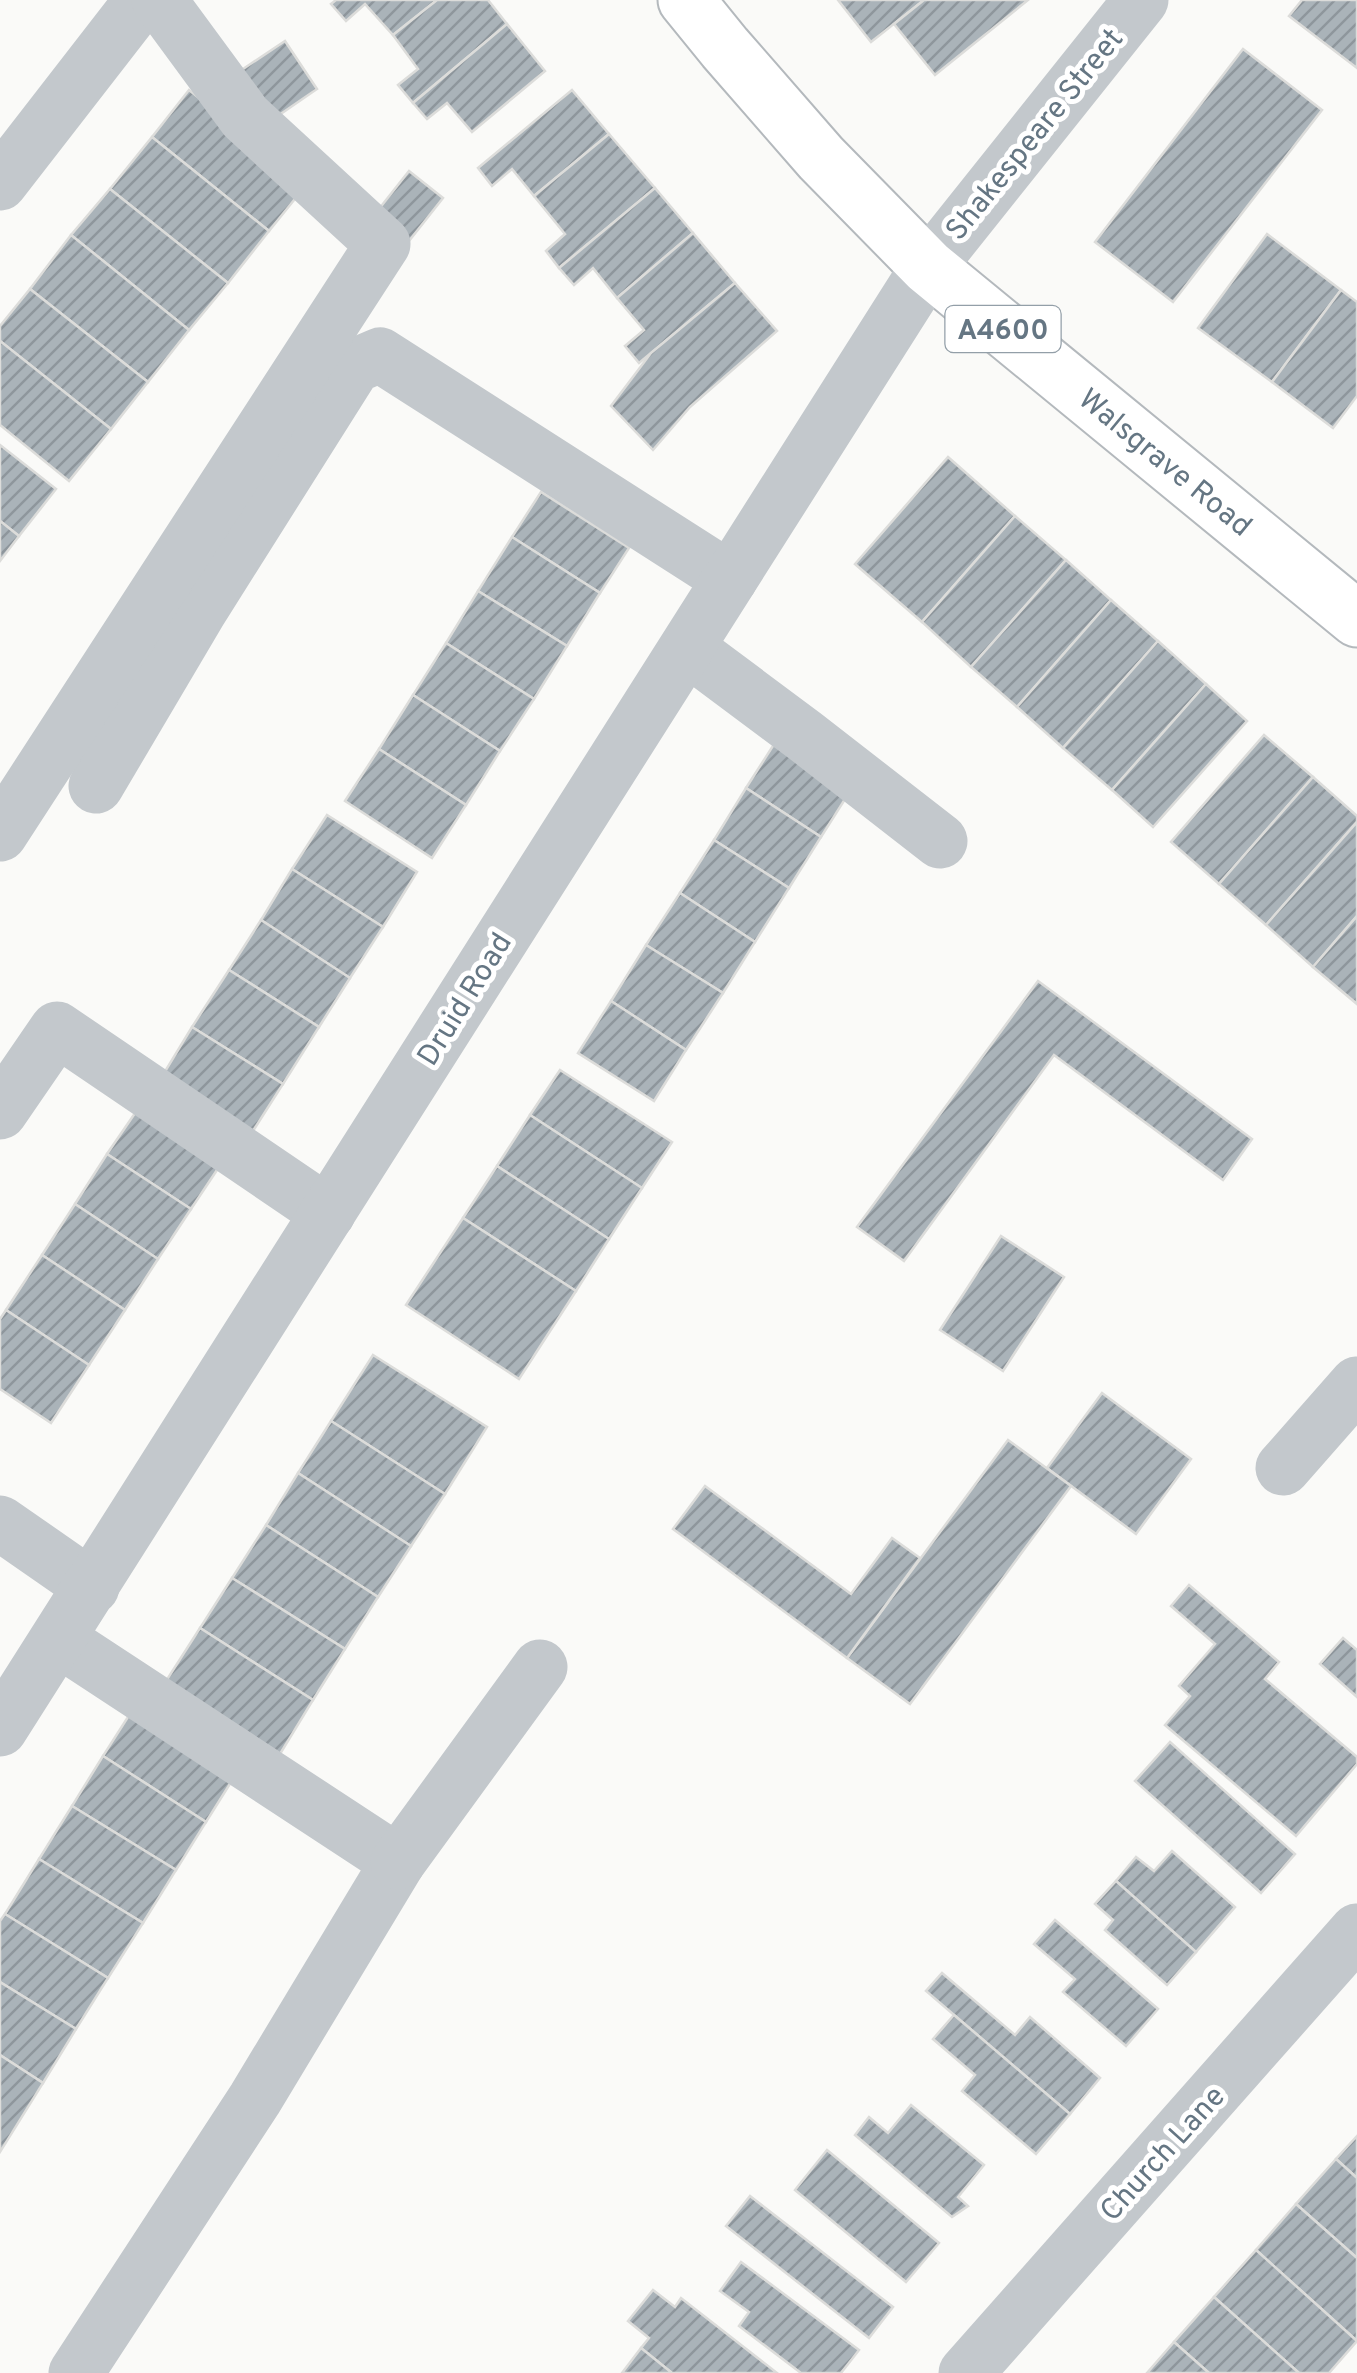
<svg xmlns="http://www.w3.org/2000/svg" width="1357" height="2373" viewBox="0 0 1357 2373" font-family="Overpass,sans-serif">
  <defs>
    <pattern id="building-hatch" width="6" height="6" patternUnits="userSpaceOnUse" patternTransform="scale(2.5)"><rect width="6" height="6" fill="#aab3b9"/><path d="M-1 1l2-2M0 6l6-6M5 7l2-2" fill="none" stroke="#8e969c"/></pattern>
  </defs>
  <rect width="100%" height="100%" fill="#fafaf8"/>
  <g fill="url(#building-hatch)" stroke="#dcdcda" stroke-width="2.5">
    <polygon points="336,0 437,0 393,35 365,4 346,21 331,4"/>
    <polygon points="437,0 488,0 507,24 413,103 398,85 418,69 393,35"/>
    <polygon points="838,0 924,0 871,42"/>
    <polygon points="924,0 1028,0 935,75 894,24"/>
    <polygon points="1302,0 1357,0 1357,68 1289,16"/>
    <polygon points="507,24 545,71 472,132 447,103 427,119 413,103"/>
    <polygon points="285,41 317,89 269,122 237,73"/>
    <polygon points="1243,49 1322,110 1173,302 1095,242"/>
    <polygon points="189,90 307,184 269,231 152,137"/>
    <polygon points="572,90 609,134 534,196 512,169 492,186 478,168"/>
    <polygon points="609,134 655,188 559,268 546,251 565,234 534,196"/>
    <polygon points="152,137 269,231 228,283 110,189"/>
    <polygon points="409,171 443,198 409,241 375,214"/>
    <polygon points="655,188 693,233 617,298 593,268 574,285 559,268"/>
    <polygon points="110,189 228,283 189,330 71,235"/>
    <polygon points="693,233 735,283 639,363 625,346 644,330 617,298"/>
    <polygon points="1267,234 1341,290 1272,382 1198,328"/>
    <polygon points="71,235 189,330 148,382 30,289"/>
    <polygon points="735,283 777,331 690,407 653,450 611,406 651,353"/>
    <polygon points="30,289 148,382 111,429 0,341 0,326"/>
    <polygon points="1341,290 1357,302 1357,396 1333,428 1272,382"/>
    <polygon points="0,341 111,429 69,481 0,425"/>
    <polygon points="0,445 56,489 19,536 0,521"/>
    <polygon points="948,457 1015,516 922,622 855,564"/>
    <polygon points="541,492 629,548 600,593 512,537"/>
    <polygon points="1015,516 1066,560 971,667 922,622"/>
    <polygon points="0,521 19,536 0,561"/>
    <polygon points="512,537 600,593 567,646 478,591"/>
    <polygon points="1066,560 1111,600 1017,707 971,667"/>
    <polygon points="478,591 567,646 534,699 446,643"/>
    <polygon points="1111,600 1158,641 1063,748 1017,707"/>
    <polygon points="1158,641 1206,684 1112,790 1063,748"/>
    <polygon points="446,643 534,699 500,751 413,695"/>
    <polygon points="1206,684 1247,721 1153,827 1112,790"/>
    <polygon points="413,695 500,751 466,805 379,749"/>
    <polygon points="1264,735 1313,777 1219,884 1171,842"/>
    <polygon points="778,738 854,785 821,837 746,788"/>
    <polygon points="379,749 466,805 432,858 345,801"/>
    <polygon points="1313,777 1357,816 1357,822 1266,925 1219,884"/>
    <polygon points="746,788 821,837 789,888 714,840"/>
    <polygon points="327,815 417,872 383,927 292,869"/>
    <polygon points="1357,822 1357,916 1313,967 1266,925"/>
    <polygon points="714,840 789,888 755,942 680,893"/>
    <polygon points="292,869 383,927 350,978 261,920"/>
    <polygon points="680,893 755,942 723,993 646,945"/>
    <polygon points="1357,916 1357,1004 1313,967"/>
    <polygon points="261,920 350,978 319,1027 229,970"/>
    <polygon points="646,945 723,993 686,1050 611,1001"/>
    <polygon points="229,970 319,1027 283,1084 192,1027"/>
    <polygon points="1038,981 1252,1139 1223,1180 1054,1055 904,1261 857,1227"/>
    <polygon points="611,1001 686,1050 654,1101 578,1053"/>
    <polygon points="192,1027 283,1084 251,1134 161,1078"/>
    <polygon points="560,1070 672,1142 642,1188 530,1115"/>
    <polygon points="142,1103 225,1158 191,1209 107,1154"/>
    <polygon points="530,1115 642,1188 609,1239 497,1166"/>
    <polygon points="107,1154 191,1209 158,1259 75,1204"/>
    <polygon points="497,1166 609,1239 576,1291 463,1218"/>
    <polygon points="75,1204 158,1259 125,1310 42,1255"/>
    <polygon points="463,1218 576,1291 519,1379 406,1305"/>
    <polygon points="1001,1236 1064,1277 1003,1371 940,1330"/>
    <polygon points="42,1255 125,1310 89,1365 6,1310"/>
    <polygon points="6,1310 89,1365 51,1423 0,1389 0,1319"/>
    <polygon points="373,1355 487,1427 445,1494 331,1421"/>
    <polygon points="1102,1393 1191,1459 1136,1534 1047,1468"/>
    <polygon points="331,1421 445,1494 411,1546 298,1473"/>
    <polygon points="1008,1440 1071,1486 910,1704 847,1658"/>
    <polygon points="298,1473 411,1546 378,1597 266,1525"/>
    <polygon points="705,1486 851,1594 892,1538 920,1558 847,1658 673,1529"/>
    <polygon points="266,1525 378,1597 345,1649 232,1578"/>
    <polygon points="232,1578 345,1649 313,1700 200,1628"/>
    <polygon points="1189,1585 1279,1662 1265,1679 1357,1757 1357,1764 1296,1836 1165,1725 1190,1696 1179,1686 1215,1644 1171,1606"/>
    <polygon points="200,1628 313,1700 280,1754 166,1681"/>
    <polygon points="1343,1638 1357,1650 1357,1697 1320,1664"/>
    <polygon points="135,1706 238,1771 206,1822 103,1756"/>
    <polygon points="1170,1742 1295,1854 1261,1893 1135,1781"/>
    <polygon points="103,1756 206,1822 176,1870 72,1806"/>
    <polygon points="72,1806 176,1870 143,1923 39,1859"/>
    <polygon points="1172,1851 1235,1907 1196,1952 1116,1881 1136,1857 1154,1871"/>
    <polygon points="39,1859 143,1923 108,1978 5,1914"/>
    <polygon points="1116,1881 1196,1952 1167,1985 1105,1930 1113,1920 1095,1904"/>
    <polygon points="5,1914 108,1978 76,2029 0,1982 0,1921"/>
    <polygon points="1055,1920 1158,2009 1126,2046 1063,1992 1075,1979 1034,1944"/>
    <polygon points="942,1973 1015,2035 1030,2017 1100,2078 1070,2114 926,1991"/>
    <polygon points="0,1982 76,2029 43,2083 0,2055"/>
    <polygon points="954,2015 1070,2114 1036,2154 962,2091 975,2075 933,2039"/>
    <polygon points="0,2055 43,2083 0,2152"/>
    <polygon points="911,2105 984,2165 958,2197 968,2206 952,2217 855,2135 869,2117 888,2133"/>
    <polygon points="1357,2136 1357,2178 1336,2159"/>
    <polygon points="827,2150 939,2243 906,2282 795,2190"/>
    <polygon points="1336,2159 1357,2178 1357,2258 1296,2204"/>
    <polygon points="750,2196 893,2307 869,2338 726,2226"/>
    <polygon points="1296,2204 1357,2258 1357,2341 1256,2250"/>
    <polygon points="1256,2250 1357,2341 1329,2373 1299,2373 1214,2297"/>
    <polygon points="741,2262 859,2350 841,2373 801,2373 739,2326 749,2312 720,2291"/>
    <polygon points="653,2290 675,2307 681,2298 777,2373 672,2373 641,2348 649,2338 628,2321"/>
    <polygon points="1214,2297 1299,2373 1209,2373 1174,2342"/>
    <polygon points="1174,2342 1209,2373 1147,2373"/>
    <polygon points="641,2348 672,2373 622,2373"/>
  </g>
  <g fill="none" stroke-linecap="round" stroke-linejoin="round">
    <defs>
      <g id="highway">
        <path id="s1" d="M686 0 725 48 821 158 928 267 1357 619"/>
      </g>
    </defs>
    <use href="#highway" stroke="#b4b9bd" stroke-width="59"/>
    <g stroke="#c3c8cc" stroke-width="55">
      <polyline points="0,183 142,0"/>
      <polyline points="687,648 805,736 940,841"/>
      <polyline points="96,786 200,610 354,366 380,355 730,579"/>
      <polyline points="0,834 383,244 245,117 159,0"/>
      <polyline points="0,1112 57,1029 328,1213"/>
      <polyline points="1283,1468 1357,1384"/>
      <polyline points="0,1523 92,1587"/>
      <polyline points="58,1639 398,1862 255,2099 76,2373"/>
      <polyline points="0,1729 928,267 1141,0"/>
      <polyline points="398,1862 540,1667"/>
      <polyline points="966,2373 1357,1931"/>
    </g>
    <use href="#highway" stroke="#fff" stroke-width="55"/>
  </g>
  <g text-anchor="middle" stroke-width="10" stroke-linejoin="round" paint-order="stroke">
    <rect fill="#fff" stroke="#939fa8" stroke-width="2.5" x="945.5" y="306" width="115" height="46" rx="8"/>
    <g font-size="28" font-weight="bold" fill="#657683">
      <text x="1003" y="339">A4600</text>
    </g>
    <g font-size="30" fill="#657683" stroke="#fff">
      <text transform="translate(1034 134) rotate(-51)" y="10">Shakespeare Street</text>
      <text dy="10" stroke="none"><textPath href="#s1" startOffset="668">Walsgrave Road</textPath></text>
      <text transform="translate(464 999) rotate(-58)" y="10">Druid Road</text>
      <text transform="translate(1162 2153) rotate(-48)" y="10">Church Lane</text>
    </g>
  </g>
</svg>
